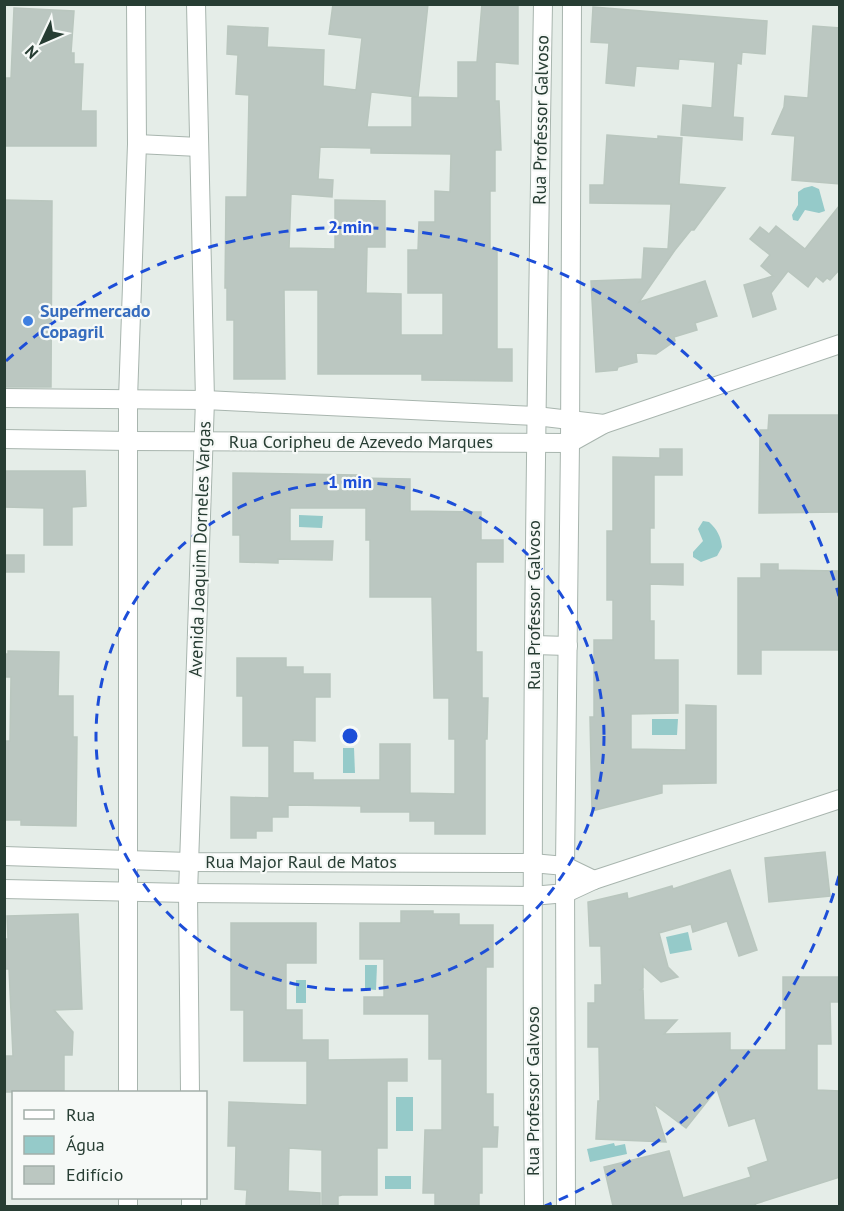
<svg xmlns="http://www.w3.org/2000/svg" width="844" height="1211" viewBox="0 0 844 1211" font-family="'PT Sans',sans-serif">
  <rect width="100%" height="100%" fill="#e5ede8"/>
  <g fill="#95cac9">
    <polygon points="812,186 819,189 825,211 819,213 805,210 798,221 793,220 792,215 798,205 798,192 804,188"/>
    <polygon points="299,515 323,516 322,528 299,527"/>
    <path d="M703 521 709 522C717 529 721 537 722 547L717 556 701 562 693 557V552L703 541 698 529Z"/>
    <polygon points="652,719 678,719 677,735 652,735"/>
    <polygon points="343,748 354,748 355,773 343,773"/>
    <polygon points="688,932 692,950 670,954 666,937"/>
    <polygon points="365,965 377,965 376,990 365,989"/>
    <rect x="296" y="980" width="10" height="23"/>
    <rect x="396" y="1097" width="17" height="34"/>
    <polygon points="614,1143 615,1146 625,1144 627,1154 590,1162 587,1149"/>
    <rect x="385" y="1176" width="26" height="13"/>
  </g>
  <g fill="#bbc7c1" stroke="#b9c6be" stroke-width="1.5" fill-rule="evenodd">
    <path d="M333 4H428L418 97 458 98V62H477L482 4H518V64L495 62V101H499L501 150H495V191H490V249H497V349H512V381L422 380V374H318V290H284L285 379H234V320H227V288H225L226 197H247L249 95 236 94 238 55 227 54 228 26 268 28 267 47 324 50 323 86 356 90 362 38 329 34ZM371 92 418 97H412V127H367ZM320 147 371 148V153L451 154 450 192 435 191V222H419L418 250H408V293H443V335H401V294L366 293 367 247H385V201L335 200V249L289 248 291 194 332 197 333 180 318 179Z"/>
    <polygon points="593,7 767,21 765,54 742,52 741,64 737,63 733,117 743,118 742,140 681,135 683,105 712,108 715,62 679,59 678,69 636,66 634,86 606,83 609,43 591,42"/>
    <polygon points="14,8 74,11 71,53 74,53 74,64 83,64 81,111 96,111 96,146 4,146 4,78 11,78"/>
    <polygon points="813,26 840,28 840,184 792,180 795,136 772,134 784,107 785,96 808,98"/>
    <polygon points="607,135 658,139 658,136 682,138 679,184 725,188 694,230 691,230 675,250 639,302 705,281 717,316 695,323 697,330 674,337 675,341 656,354 636,353 637,362 618,367 617,370 596,372 591,281 642,279 644,248 668,249 671,204 590,203 590,185 604,185"/>
    <polygon points="4,200 52,201 51,387 4,387"/>
    <polygon points="840,205 840,269 830,280 827,278 823,282 816,276 808,287 788,271 771,293 776,309 753,317 744,285 773,276 761,266 770,255 750,239 760,227 769,234 776,226 805,249"/>
    <polygon points="769,415 840,415 840,512 759,513 760,430 768,430"/>
    <polygon points="660,449 682,449 682,475 654,475 654,528 650,528 650,564 683,564 683,585 650,584 650,621 654,621 654,660 678,660 678,713 631,714 631,749 686,750 686,705 716,706 716,783 662,784 662,793 592,811 590,717 594,717 594,640 613,640 613,600 607,600 607,531 613,531 613,457 660,458"/>
    <polygon points="4,471 85,471 86,506 72,507 72,545 44,545 44,508 4,507"/>
    <polygon points="233,473 358,475 358,478 410,479 410,511 481,512 481,540 503,540 503,562 476,562 476,652 482,652 482,698 488,698 487,739 485,739 485,834 435,834 435,821 410,821 410,812 361,812 361,806 288,805 288,817 272,817 272,831 256,831 256,838 231,838 231,797 269,798 269,746 243,746 243,696 237,696 237,658 286,658 286,667 303,667 303,674 330,674 330,697 315,697 315,741 293,740 293,773 313,773 313,780 380,780 380,744 410,744 410,793 455,794 455,739 449,739 449,698 434,698 432,597 370,597 370,540 366,540 366,508 290,508 290,541 333,541 332,560 278,559 278,563 240,562 240,535 233,535"/>
    <rect x="4" y="555" width="20" height="17"/>
    <polygon points="761,564 778,564 778,570 840,571 840,650 761,650 761,674 738,674 738,578 761,578"/>
    <polygon points="8,651 59,652 58,696 73,696 73,737 77,737 76,826 21,825 21,820 4,820 4,741 10,741 11,677 4,677 4,654 8,654"/>
    <polygon points="825,852 830,896 769,902 765,858"/>
    <polygon points="730,870 757,950 739,956 727,921 693,932 691,924 659,933 668,967 678,977 661,982 643,966 643,988 639,990 643,990 644,1020 677,1020 664,1034 730,1033 730,1050 786,1050 786,1008 783,1008 783,977 838,977 838,1002 830,1002 831,1044 817,1044 817,1090 840,1091 840,1177 755,1204 756,1206 613,1206 604,1167 669,1151 683,1198 751,1177 748,1168 768,1161 755,1118 729,1126 717,1089 686,1128 654,1104 666,1142 596,1139 598,1101 600,1101 599,1047 588,1047 588,1003 595,1003 595,985 602,985 601,946 590,946 588,902 627,893 628,899 672,886 673,889"/>
    <polygon points="401,911 433,911 433,914 459,914 459,925 493,925 493,967 486,967 486,1094 493,1094 493,1127 498,1127 497,1147 482,1147 482,1193 479,1193 479,1206 435,1206 435,1193 423,1193 425,1130 442,1130 442,1059 429,1059 429,1014 364,1014 364,997 384,997 384,959 360,959 360,923 401,923"/>
    <polygon points="78,914 82,1009 54,1010 73,1032 72,1055 64,1055 64,1092 6,1092 6,1056 13,1056 9,969 4,969 4,939 8,939 7,916"/>
    <polygon points="231,923 316,923 316,963 286,963 286,1010 302,1010 302,1040 328,1040 328,1060 407,1059 407,1081 387,1081 387,1148 377,1148 377,1195 342,1195 338,1196 338,1206 322,1206 322,1150 289,1148 288,1191 320,1193 320,1206 246,1206 247,1190 235,1189 236,1146 228,1146 229,1102 307,1105 307,1061 244,1061 244,1010 231,1010"/>
  </g>
  <g fill="none" stroke-linecap="round" stroke-linejoin="round">
    <defs>
      <g id="minor">
        <polyline points="4,398 205,400 536,416 604,424"/>
        <polyline points="4,439 129,441 570,443 604,424 840,344"/>
        <polyline points="4,856 189,862 532,863 565,866 594,880"/>
        <polyline points="4,889 188,893 532,896 566,893 594,880 840,799"/>
      </g>
      <g id="tertiary">
        <polyline points="137,144 199,147"/>
        <polyline points="534,645 568,646"/>
        <polyline points="128,1092 128,399 137,144 136,4"/>
        <polyline points="190,1092 188,893 205,400 196,4"/>
        <polyline points="128,1198 128,1206"/>
        <polyline points="191,1198 191,1206"/>
        <path d="M534 1206C530 806 536 405 543 4"/>
        <polyline points="566,1206 565,866 570,443 572,4"/>
      </g>
    </defs>
    <use href="#minor" stroke="#a8b5ae" stroke-width="20"/>
    <use href="#tertiary" stroke="#a8b5ae" stroke-width="20"/>
    <use href="#minor" stroke="#fff" stroke-width="18"/>
    <use href="#tertiary" stroke="#fff" stroke-width="18"/>
  </g>
  <g fill="none" stroke="#1d4ed8" stroke-width="3" stroke-dasharray="10 8">
    <circle cx="350" cy="736" r="254"/>
    <path d="M839 876A509 509 0 0 1 545 1206M6 361A509 509 0 0 1 839 596"/>
  </g>
  <circle fill="#3f7fe0" stroke="#f6f9f7" stroke-width="2" cx="28" cy="321" r="6"/>
  <g text-anchor="middle" stroke-width="4.5" stroke-linejoin="round" paint-order="stroke">
    <g font-size="18" fill="#273d33" stroke="#f6f9f7">
      <text transform="translate(541 120) rotate(-89)" y="6">Rua Professor Galvoso</text>
      <text x="361" y="448">Rua Coripheu de Azevedo Marques</text>
      <text transform="translate(200 549) rotate(-88)" y="6">Avenida Joaquim Dorneles Vargas</text>
      <text transform="translate(534 605) rotate(-90)" y="6">Rua Professor Galvoso</text>
      <text x="301" y="868">Rua Major Raul de Matos</text>
      <text transform="translate(533 1091) rotate(-90)" y="6">Rua Professor Galvoso</text>
    </g>
    <g font-size="18" font-weight="bold" fill="#366cbe" stroke="#f6f9f7" text-anchor="start">
      <text x="40" y="317">Supermercado<tspan x="40" dy="21">Copagril</tspan></text>
    </g>
  </g>
  <circle cx="350" cy="736" r="9" fill="#1d4ed8" stroke="#f6f9f7" stroke-width="3"/>
  <g font-size="18" text-anchor="middle" font-weight="bold" fill="#1d4ed8" stroke="#f6f9f7" stroke-width="4.5" stroke-linejoin="round" paint-order="stroke">
    <text x="350" y="233">2 min</text>
    <text x="350" y="488">1 min</text>
  </g>
  <rect width="844" height="1211" fill="none" stroke="#273d33" stroke-width="12"/>
  <rect x="12" y="1091" width="195" height="108" fill="#f6f9f7" stroke="#a3aea9" stroke-width="1.5"/>
  <rect x="24" y="1110" width="30" height="9" fill="#ffffff" stroke="#a3aea9" stroke-width="1.5"/>
  <text x="66" y="1121" font-size="18" fill="#273d33">Rua</text>
  <rect x="24" y="1136" width="30" height="18" fill="#95cac9" stroke="#a3aea9" stroke-width="1.5"/>
  <text x="66" y="1151" font-size="18" fill="#273d33">Água</text>
  <rect x="24" y="1166" width="30" height="18" fill="#bbc7c1" stroke="#a3aea9" stroke-width="1.5"/>
  <text x="66" y="1181" font-size="18" fill="#273d33">Edifício</text>
  <g transform="translate(42 42) rotate(226)" stroke="#f6f9f7" stroke-width="4.5" paint-order="stroke">
  <path d="M0-4.5L10 22L0 15L-10 22Z" fill="#273d33"/>
  <text y="-9" font-size="16" font-weight="bold" text-anchor="middle" fill="#273d33">N</text>
  </g>
</svg>
